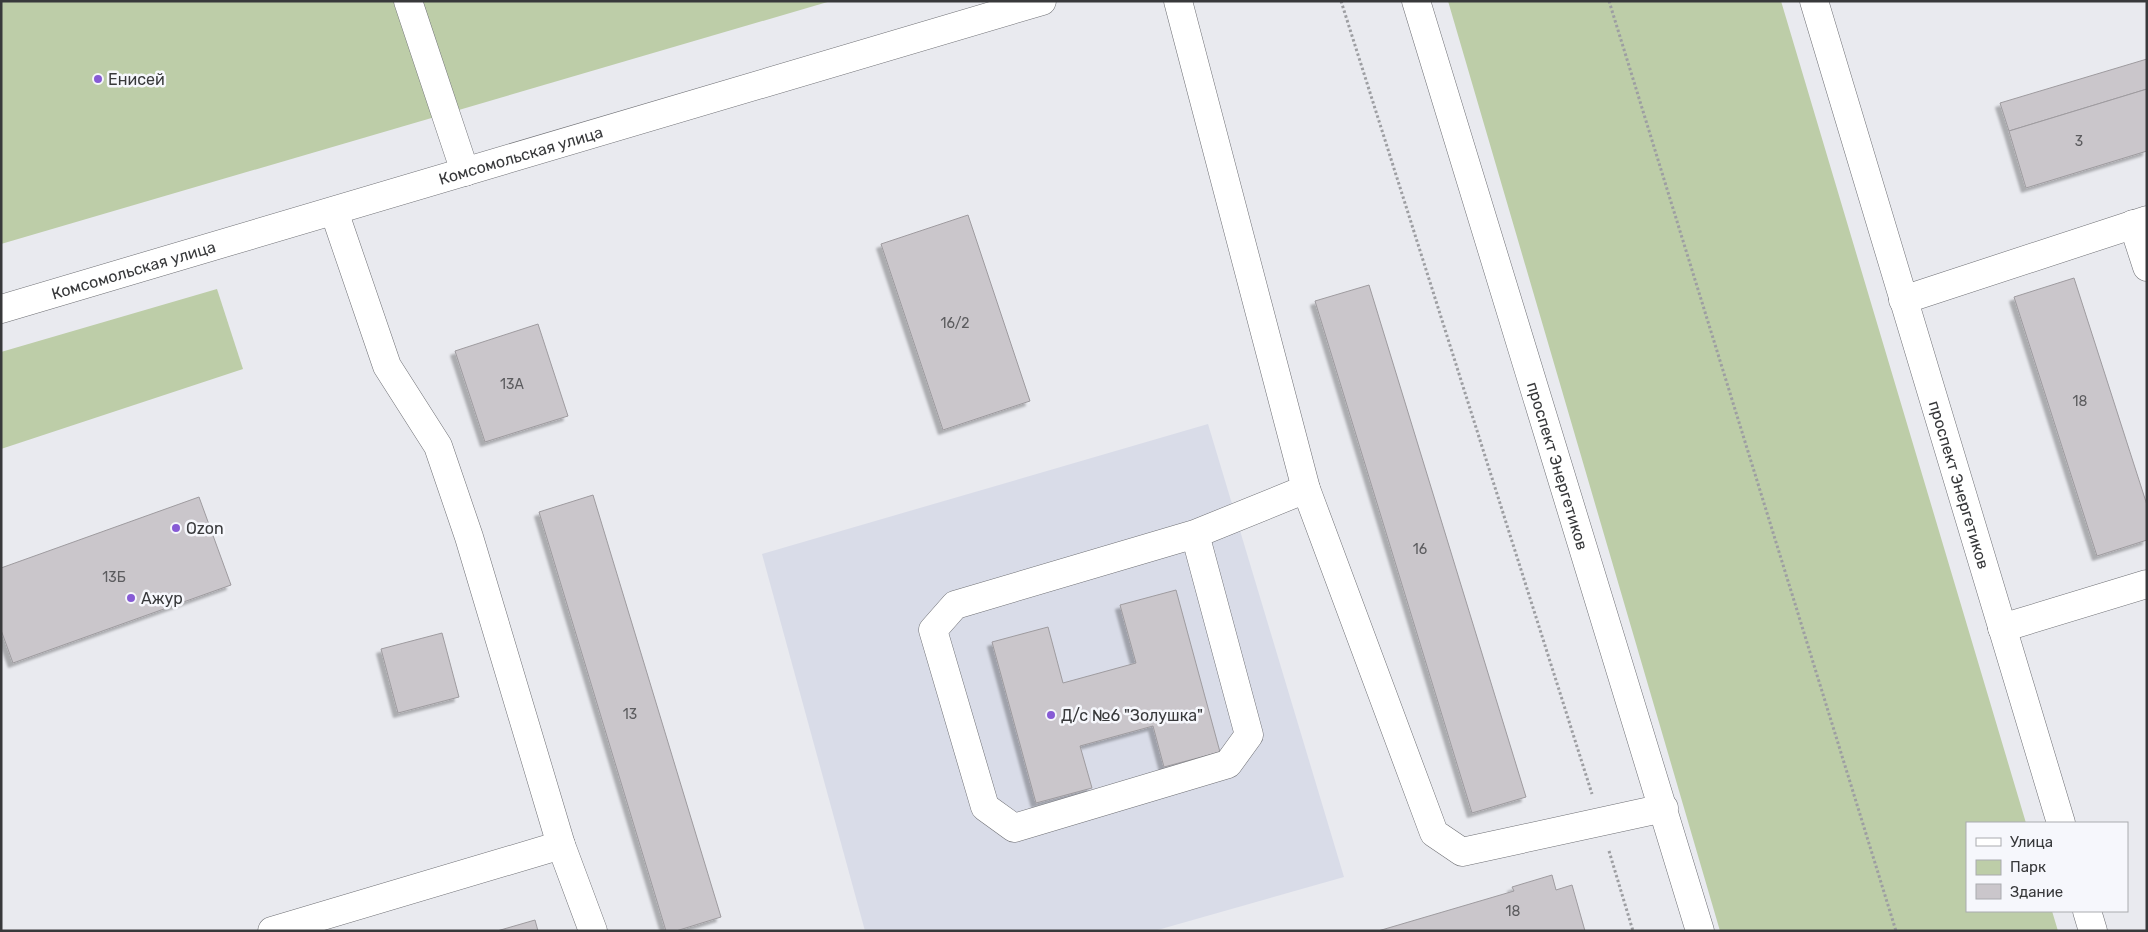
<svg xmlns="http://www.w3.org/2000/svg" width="2148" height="932" viewBox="0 0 2148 932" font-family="Rubik,sans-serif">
  <defs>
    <filter id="shadow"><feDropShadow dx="-4.5" dy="4.5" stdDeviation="1" flood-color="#0004"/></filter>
  </defs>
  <rect width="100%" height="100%" fill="#e9eaef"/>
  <polygon fill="#d9dce8" points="1208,424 1344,877 1154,931 865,931 762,554"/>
  <g fill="#bdcda8">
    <polygon points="1,1 831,1 1,244"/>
    <polygon points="1448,1 1781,1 2026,823 1967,823 1967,911 2052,911 2058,931 1720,931"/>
    <polygon points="217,289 243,369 1,449 1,352"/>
  </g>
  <g fill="#cac6cb" stroke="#9e9b9f" filter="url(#shadow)">
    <polygon points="2147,59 2147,89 2009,131 2000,103"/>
    <polygon points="2147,89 2147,151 2026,188 2009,131"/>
    <polygon points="968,215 1030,401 943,430 881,244"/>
    <polygon points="2074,278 2147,505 2147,540 2097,556 2014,297"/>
    <polygon points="1369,285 1526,797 1472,813 1315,301"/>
    <polygon points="538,324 568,416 485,442 455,351"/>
    <polygon points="593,495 721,917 676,931 666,931 539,512"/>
    <polygon points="199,497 231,585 13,663 1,630 1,568"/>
    <polygon points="1176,590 1220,752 1164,767 1153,726 1080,746 1092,788 1036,803 992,642 1048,627 1063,683 1136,663 1120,605"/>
    <polygon points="442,633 459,697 398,713 381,649"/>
    <polygon points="1552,875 1556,890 1572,885 1585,931 1378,931 1514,891 1512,887"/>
    <polygon points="535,920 538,931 497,931"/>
  </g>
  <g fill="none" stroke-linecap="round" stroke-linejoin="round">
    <defs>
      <g id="minor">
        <polyline points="408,1 465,172"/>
        <polyline points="1178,1 1306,489 1434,833 1462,852 1664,808"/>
        <path id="s1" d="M1416 1 1700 931"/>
        <path id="s2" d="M1814 1 2061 823"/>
        <polyline points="334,211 387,366 438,446 469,537 561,845 593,931"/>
        <polyline points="2133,224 2147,267"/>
        <polyline points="1903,300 2147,220"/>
        <path id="s3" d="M1 309 1042 1"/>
        <polyline points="1195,534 955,605 933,630 985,807 1014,828 1228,764 1249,735 1195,534 1306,489"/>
        <polyline points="2002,628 2147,584"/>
        <polyline points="2087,911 2093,931"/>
        <polyline points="272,931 561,845"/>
      </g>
    </defs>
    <use href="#minor" stroke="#6e6f74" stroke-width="29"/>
    <g stroke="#9d9ea2" stroke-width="3" stroke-dasharray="2.5 2.5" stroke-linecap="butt">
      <polyline points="1341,1 1592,794"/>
      <polyline points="1609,1 1896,931"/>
      <polyline points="1609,851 1633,931"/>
    </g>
    <use href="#minor" stroke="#fff" stroke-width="28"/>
  </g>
  <g fill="#875bd5" stroke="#f6f7fc" stroke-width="2">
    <circle cx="98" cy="79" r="5"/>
    <circle cx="176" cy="528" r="5"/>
    <circle cx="131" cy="598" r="5"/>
    <circle cx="1051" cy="715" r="5"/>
  </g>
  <g text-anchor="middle" stroke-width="5" stroke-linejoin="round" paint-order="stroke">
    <g font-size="14" fill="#5c5c5f">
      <text x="2079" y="146">3</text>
      <text x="955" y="328">16/2</text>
      <text x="512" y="389">13А</text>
      <text x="2080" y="406">18</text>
      <text x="1420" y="554">16</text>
      <text x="114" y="582">13Б</text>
      <text x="630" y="719">13</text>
      <text x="1513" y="916">18</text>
    </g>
    <g font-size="16" fill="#38393b" stroke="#f6f7fc" text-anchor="start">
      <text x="108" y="85">Енисей</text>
      <text x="186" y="534">Ozon</text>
      <text x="141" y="604">Ажур</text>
      <text x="1061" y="721">Д/с №6 "Золушка"</text>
    </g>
    <g font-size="16" fill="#38393b" stroke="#f6f7fc">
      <text dy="6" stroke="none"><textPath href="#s3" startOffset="542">Комсомольская улица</textPath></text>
      <text dy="6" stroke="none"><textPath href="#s3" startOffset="138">Комсомольская улица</textPath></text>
      <text dy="6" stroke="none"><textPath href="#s1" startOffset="486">проспект Энергетиков</textPath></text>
      <text dy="6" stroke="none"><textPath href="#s2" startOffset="505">проспект Энергетиков</textPath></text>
    </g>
  </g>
  <rect width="2148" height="932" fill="none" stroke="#38393b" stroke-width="5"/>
  <rect x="1966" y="822" width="162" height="90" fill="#f6f7fc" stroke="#aaabaf"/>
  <rect x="1976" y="838" width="25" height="8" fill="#ffffff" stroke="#aaabaf"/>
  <text x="2010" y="847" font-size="15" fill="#38393b">Улица</text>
  <rect x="1976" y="860" width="25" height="15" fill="#bdcda8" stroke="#aaabaf"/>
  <text x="2010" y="872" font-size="15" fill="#38393b">Парк</text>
  <rect x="1976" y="884" width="25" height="15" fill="#cac6cb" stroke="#aaabaf"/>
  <text x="2010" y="897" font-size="15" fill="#38393b">Здание</text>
</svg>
